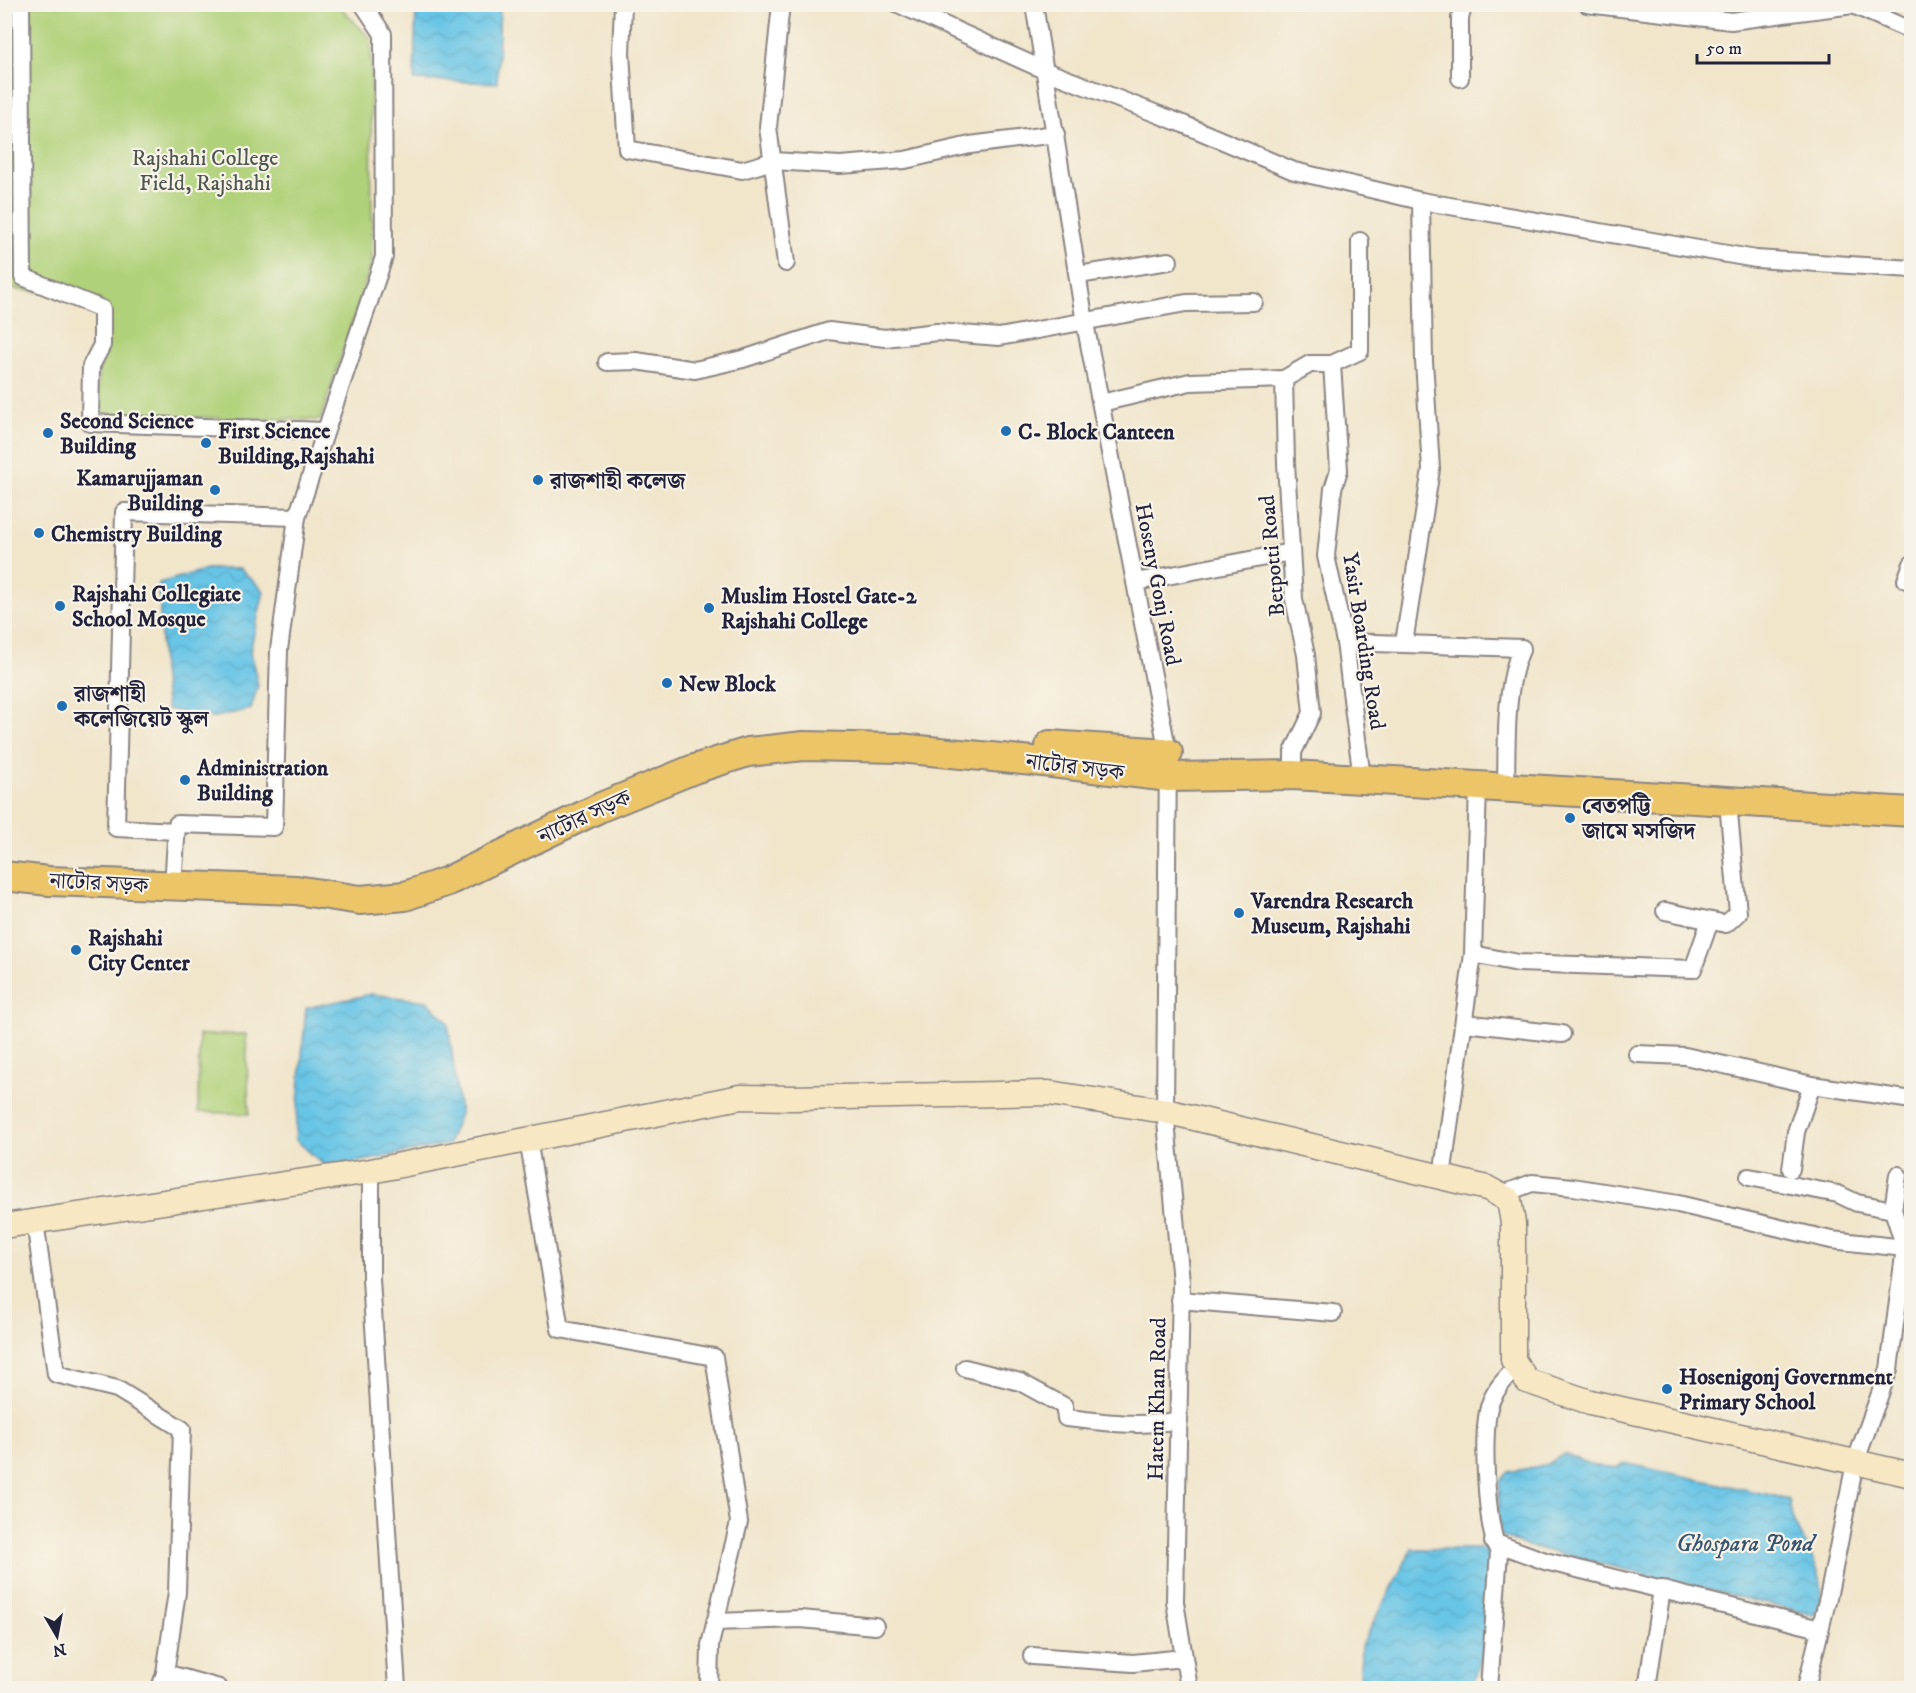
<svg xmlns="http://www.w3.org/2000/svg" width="1916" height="1693" viewBox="0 0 1916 1693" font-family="'IM FELL DW Pica','Noto Serif Bengali',serif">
  <defs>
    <pattern id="water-waves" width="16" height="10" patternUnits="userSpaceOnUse" patternTransform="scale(1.5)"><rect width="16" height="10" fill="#68c5e6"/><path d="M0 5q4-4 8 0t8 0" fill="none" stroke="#5aa9c6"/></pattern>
  </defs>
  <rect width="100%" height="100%" fill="#f7f3e8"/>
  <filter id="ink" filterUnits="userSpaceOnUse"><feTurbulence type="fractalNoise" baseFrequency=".0167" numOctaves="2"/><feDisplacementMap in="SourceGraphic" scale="12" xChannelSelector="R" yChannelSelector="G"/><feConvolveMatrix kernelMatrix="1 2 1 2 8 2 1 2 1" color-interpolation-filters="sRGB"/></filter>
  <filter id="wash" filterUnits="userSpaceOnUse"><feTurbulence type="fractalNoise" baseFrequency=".008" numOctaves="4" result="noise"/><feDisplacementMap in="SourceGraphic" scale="24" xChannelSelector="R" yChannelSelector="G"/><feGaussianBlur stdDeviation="1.35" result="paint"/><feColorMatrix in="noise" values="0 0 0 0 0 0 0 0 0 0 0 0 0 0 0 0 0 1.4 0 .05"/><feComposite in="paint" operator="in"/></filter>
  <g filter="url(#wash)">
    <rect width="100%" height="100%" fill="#f1e5ca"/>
    <g fill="#b0d179" stroke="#697a5a" stroke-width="1.5">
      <polygon points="17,5 338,5 371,39 372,262 320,420 98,415 99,299 6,288"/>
      <polygon points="246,1034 249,1114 198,1112 199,1035"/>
    </g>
    <g fill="url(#water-waves)" stroke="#457490" stroke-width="1.5">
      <polygon points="416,5 500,5 497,83 414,80"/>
      <polygon points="207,569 240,569 264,591 250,651 258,685 251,709 211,718 167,709 162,670 159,583"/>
      <polygon points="371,994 427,1001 448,1022 460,1114 448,1144 327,1168 295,1139 306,1008"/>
      <path d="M1564 1454C1581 1460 1610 1476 1624 1463L1789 1499C1790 1507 1791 1515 1794 1523 1807 1551 1836 1586 1813 1615L1524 1545 1502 1536 1498 1516 1500 1481 1509 1472 1546 1465Z"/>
      <polygon points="1412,1549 1486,1549 1494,1582 1486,1642 1472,1688 1360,1688 1361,1646"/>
    </g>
  </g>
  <g filter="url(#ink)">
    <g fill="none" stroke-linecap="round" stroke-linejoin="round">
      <defs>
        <g id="minor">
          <polyline points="21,4 23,277 102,309 102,345 91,366 90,423 325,431"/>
          <polyline points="623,4 621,53 627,149 742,170 773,161 840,165 905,160 970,145 1056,134"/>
          <polyline points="781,4 768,127 786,263"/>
          <polyline points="898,4 1046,71 1183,124 1294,171 1421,201 1756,259 1912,269"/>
          <polyline points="1034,4 1085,323 1168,753 1165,1111 1181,1282 1175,1602 1189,1688"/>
          <polyline points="1587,4 1731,21 1853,5 1912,31"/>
          <polyline points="1460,78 1460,18 1464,4"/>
          <polyline points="1360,241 1360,351 1332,364 1339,470 1333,489 1326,556 1345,642 1362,779"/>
          <polyline points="1078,275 1169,261"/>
          <polyline points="607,362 636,361 695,370 743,359 829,331 885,338 937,332 999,337 1186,303 1254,302"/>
          <polyline points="1101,403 1190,382 1284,379"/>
          <polyline points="1906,580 1912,564"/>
          <polyline points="1136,582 1291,552"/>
          <path d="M1345 642 1522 648C1504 685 1507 747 1506 788"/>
          <polyline points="1404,643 1431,469 1424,361 1421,201"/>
          <polyline points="1293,775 1293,752 1312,713 1306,655 1294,599 1286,463 1284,379 1310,364 1332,364"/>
          <polyline points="176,831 116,828 124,512 297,517"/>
          <polyline points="173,886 177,824 274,827 279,650 297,517 384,257 383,34 363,4"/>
          <polyline points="1665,911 1726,924 1738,913 1728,802"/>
          <polyline points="1473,954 1518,963 1693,969 1710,921"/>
          <polyline points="1464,1023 1562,1034"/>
          <polyline points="1637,1054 1685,1056 1812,1085 1912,1100"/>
          <polyline points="528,1139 560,1329 714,1357 739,1522 710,1645 709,1688"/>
          <polyline points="1791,1169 1796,1132 1812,1085"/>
          <polyline points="371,1171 371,1279 397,1688"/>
          <polyline points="1442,1177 1473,954 1478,786"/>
          <polyline points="1749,1177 1838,1194 1857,1203 1893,1210"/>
          <polyline points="1500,1195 1532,1183 1573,1187 1678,1204 1831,1240 1905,1248"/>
          <polyline points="35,1221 56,1374 117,1389 182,1429 177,1592 165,1673"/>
          <polyline points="1180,1300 1333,1313"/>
          <path d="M965 1368 1020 1382 1064 1406 1066 1418C1106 1422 1139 1428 1179 1420"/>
          <polyline points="1493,1542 1545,1561 1820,1629"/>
          <polyline points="715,1622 801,1619 875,1626"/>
          <polyline points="1032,1656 1133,1663 1184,1658"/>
          <polyline points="160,1688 165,1673 219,1688"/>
          <path d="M1489 1688 1499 1552C1486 1529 1481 1430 1490 1404 1495 1389 1506 1378 1517 1367"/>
          <polyline points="1647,1688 1662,1589"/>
          <polyline points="1806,1688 1829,1593 1855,1463 1889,1369 1905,1248 1893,1210 1898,1175"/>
        </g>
        <polyline id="secondary" points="4,1226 371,1171 740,1097 791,1098 1049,1093 1165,1111 1487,1188 1509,1200 1513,1223 1513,1360 1527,1381 1590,1402 1912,1475"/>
        <g id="trunk">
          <polyline points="1050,745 1168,753"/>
          <polyline points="4,876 49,881 296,890 360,900 405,896 448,881 601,807 694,769 748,752 804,746 899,748 1043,762 1169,777 1293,775 1912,812"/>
        </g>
      </defs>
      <use href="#minor" stroke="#8a8482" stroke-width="20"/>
      <use href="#secondary" stroke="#8a8482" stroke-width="27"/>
      <use href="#trunk" stroke="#8a8482" stroke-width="32"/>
      <use href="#minor" stroke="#fff" stroke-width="16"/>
      <use href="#secondary" stroke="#f7e8c3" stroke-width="24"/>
      <use href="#trunk" stroke="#ecc569" stroke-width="28"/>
    </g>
  </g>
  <g fill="#1f6fb2" stroke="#f7f3e8" stroke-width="2">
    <circle cx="1006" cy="431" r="6"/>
    <circle cx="48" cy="433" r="6"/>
    <circle cx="206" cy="443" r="6"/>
    <circle cx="538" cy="480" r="6"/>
    <circle cx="215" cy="490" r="6"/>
    <circle cx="39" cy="533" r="6"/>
    <circle cx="60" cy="606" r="6"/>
    <circle cx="709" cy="608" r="6"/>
    <circle cx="667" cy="683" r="6"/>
    <circle cx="62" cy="706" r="6"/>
    <circle cx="185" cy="780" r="6"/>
    <circle cx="1570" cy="818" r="6"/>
    <circle cx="1239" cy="913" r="6"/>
    <circle cx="76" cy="950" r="6"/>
    <circle cx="1667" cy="1389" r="6"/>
  </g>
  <g text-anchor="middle" stroke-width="4.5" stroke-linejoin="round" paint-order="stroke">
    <g font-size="22" fill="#4d574e" stroke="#f7f3e8">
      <text x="205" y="165">Rajshahi College<tspan x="205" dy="25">Field, Rajshahi</tspan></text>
    </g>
    <g font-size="22" font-weight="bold" fill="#22223b" stroke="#f7f3e8" text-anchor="start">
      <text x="60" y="428">Second Science<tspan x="60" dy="25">Building</tspan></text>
      <text x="218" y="438">First Science<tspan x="218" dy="25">Building,Rajshahi</tspan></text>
      <text x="1018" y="439">C- Block Canteen</text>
      <text x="203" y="485" text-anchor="end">Kamarujjaman<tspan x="203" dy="25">Building</tspan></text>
      <text x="550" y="488">রাজশাহী কলেজ</text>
      <text x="51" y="541">Chemistry Building</text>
      <text x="72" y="601">Rajshahi Collegiate<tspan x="72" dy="25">School Mosque</tspan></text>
      <text x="721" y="603">Muslim Hostel Gate-2<tspan x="721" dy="25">Rajshahi College</tspan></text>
      <text x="679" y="691">New Block</text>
      <text x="74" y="701">রাজশাহী<tspan x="74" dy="25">কলেজিয়েট স্কুল</tspan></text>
      <text x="197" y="775">Administration<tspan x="197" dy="25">Building</tspan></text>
      <text x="1582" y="813">বেতপট্টি<tspan x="1582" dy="25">জামে মসজিদ</tspan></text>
      <text x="1251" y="908">Varendra Research<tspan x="1251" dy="25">Museum, Rajshahi</tspan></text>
      <text x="88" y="945">Rajshahi<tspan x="88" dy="25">City Center</tspan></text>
      <text x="1679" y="1384">Hosenigonj Government<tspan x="1679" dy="25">Primary School</tspan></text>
    </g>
    <g font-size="22" fill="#22223b" stroke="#f7f3e8">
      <text transform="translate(1271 556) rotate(-95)" y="8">Betpotti Road</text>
      <text transform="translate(1159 584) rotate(79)" y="8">Hoseny Gonj Road</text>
      <text transform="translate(1365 641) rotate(81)" y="8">Yasir Boarding Road</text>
      <text transform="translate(1075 766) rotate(7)" y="8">নাটোর সড়ক</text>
      <text transform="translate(584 816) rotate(-25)" y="8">নাটোর সড়ক</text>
      <text transform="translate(99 882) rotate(3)" y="8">নাটোর সড়ক</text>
      <text transform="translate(1156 1399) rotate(-89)" y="8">Hatem Khan Road</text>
    </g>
    <g font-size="24" font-style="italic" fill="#37536e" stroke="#f7f3e8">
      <text x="1745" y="1551">Ghospara Pond</text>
    </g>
  </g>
  <rect width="1916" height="1693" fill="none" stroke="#f7f3e8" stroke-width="24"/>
  <g transform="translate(57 1636) rotate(170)" stroke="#f7f3e8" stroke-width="4.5" paint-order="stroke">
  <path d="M0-4.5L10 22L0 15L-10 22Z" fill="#22223b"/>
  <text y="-9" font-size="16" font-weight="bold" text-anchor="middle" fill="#22223b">N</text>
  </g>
  <path d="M1697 54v9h132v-9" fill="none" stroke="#22223b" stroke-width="3"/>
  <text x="1706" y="54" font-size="18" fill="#22223b" stroke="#f7f3e8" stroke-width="4.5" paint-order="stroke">50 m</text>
</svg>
